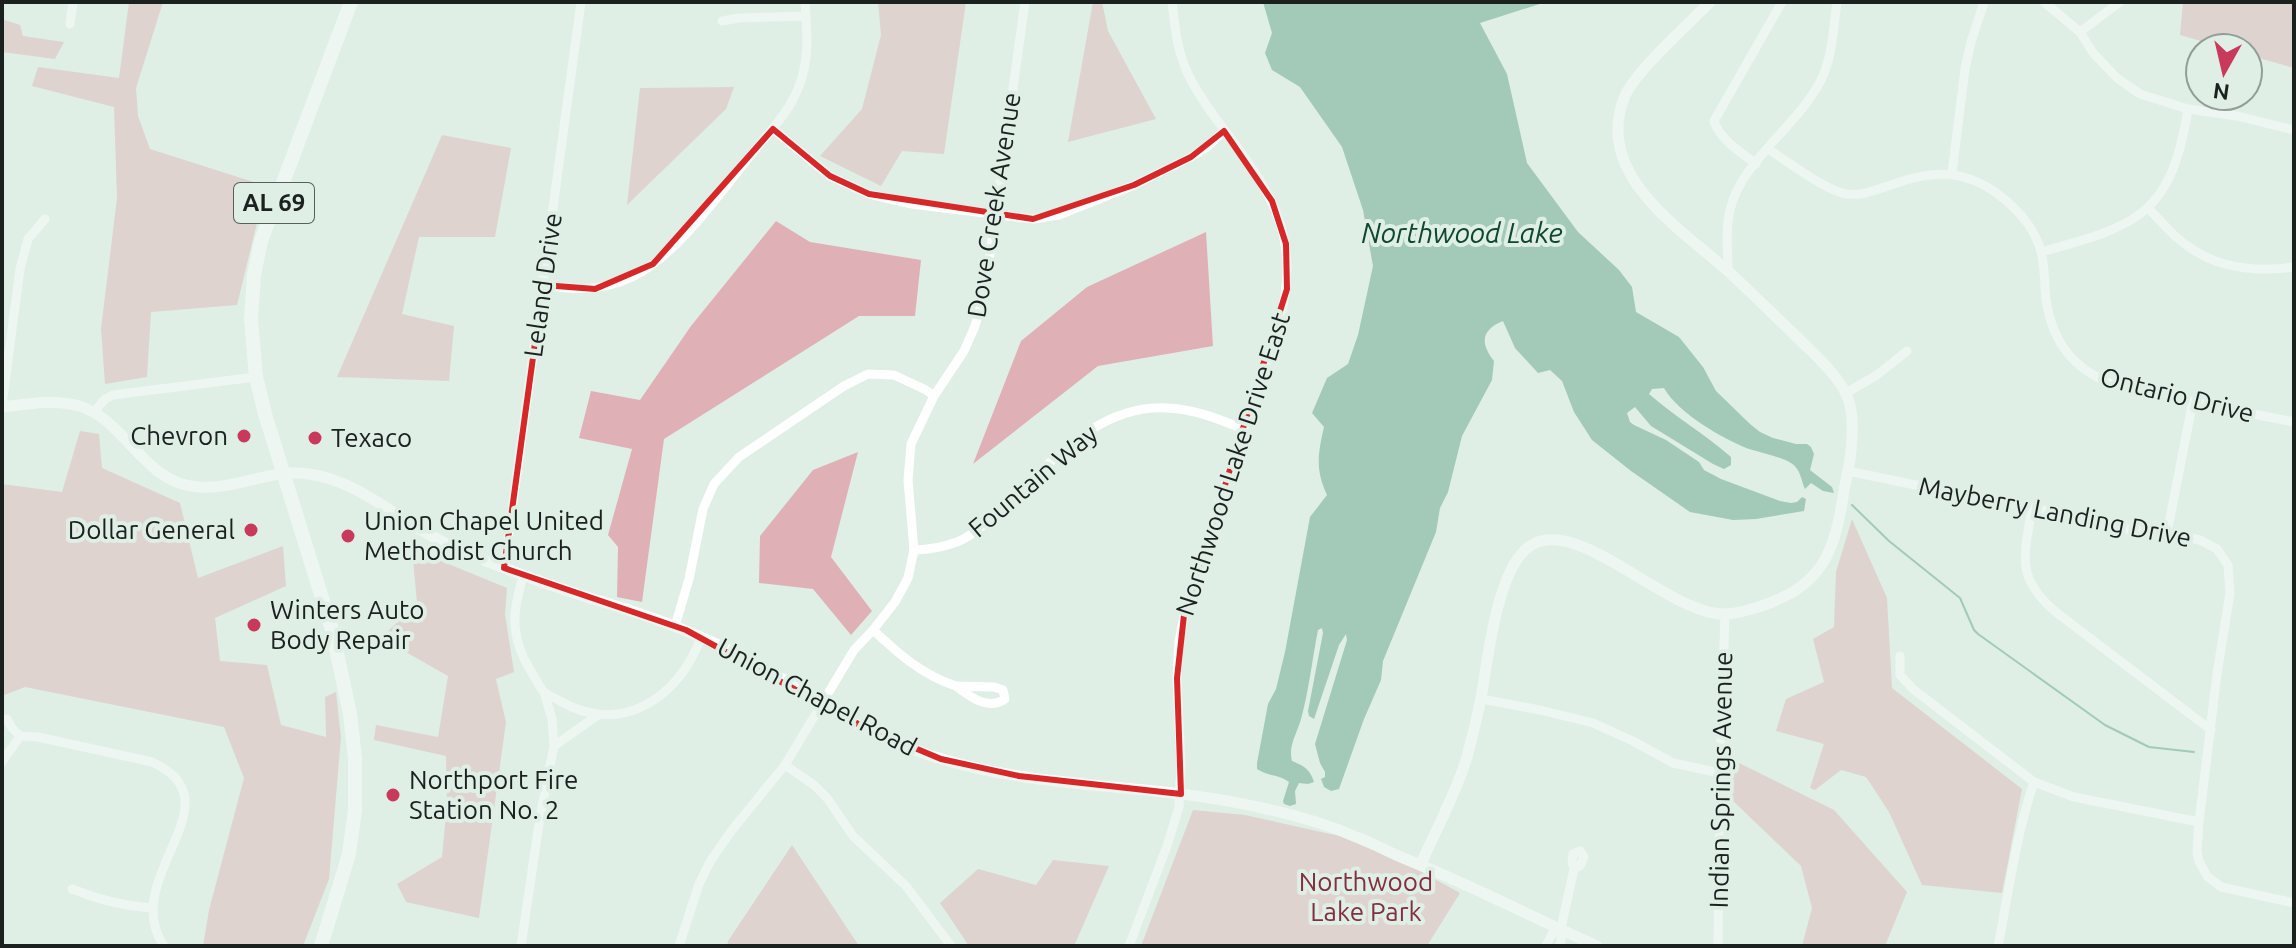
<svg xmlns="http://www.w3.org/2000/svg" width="2296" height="948" viewBox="0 0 2296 948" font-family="Ubuntu,sans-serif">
  <rect width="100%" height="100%" fill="#dfefe6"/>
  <g fill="#dfb1b6">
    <polygon points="129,2 163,2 136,88 138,116 150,149 266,186 237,305 151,312 147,377 105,384 101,329 117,198 114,107 32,86 38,67 119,78"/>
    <polygon points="878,2 966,2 944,154 902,151 881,186 820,156 862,109 881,35"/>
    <polygon points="1093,2 1102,2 1108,31 1156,119 1068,142"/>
    <polygon points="2183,2 2294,2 2294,68 2248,55 2248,48 2225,48 2180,35"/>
    <polygon points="2,19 20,25 23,36 64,42 55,59 2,52"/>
    <polygon points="734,87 726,109 627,205 640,88"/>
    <polygon points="442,135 511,148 495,237 419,237 402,314 454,326 449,381 337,377"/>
    <polygon points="776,221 810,242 921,260 915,316 859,316 664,439 642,602 617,597 618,547 608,535 632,449 579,438 591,391 640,400 691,326"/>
    <polygon points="1206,232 1213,346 1098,366 973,464 1021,341 1087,287"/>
    <polygon points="80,431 99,434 102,468 180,503 198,578 283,546 286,586 215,618 220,661 267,665 281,725 326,737 325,697 336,692 341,737 329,879 303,946 203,946 209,910 244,778 224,727 25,687 2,696 2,484 62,492"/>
    <polygon points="858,452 831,557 872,611 851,635 813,589 759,583 760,536 813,470"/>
    <polygon points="1852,519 1887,598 1892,688 2022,789 2002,893 1922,885 1889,812 1866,777 1841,770 1815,790 1810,788 1824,744 1776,731 1786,699 1824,682 1813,639 1834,627 1836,572"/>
    <polygon points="412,549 507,588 505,614 514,672 496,679 506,722 479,918 406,902 397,884 442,857 447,803 446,756 374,740 376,725 438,737 448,676 381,638 417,603"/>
    <polygon points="1733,760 1834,810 1907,892 1885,946 1802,946 1812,908 1801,866 1731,799"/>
    <polygon points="1193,810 1245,815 1330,834 1362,839 1460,893 1427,946 1141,946"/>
    <polygon points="792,845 859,946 727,946 728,941"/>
    <polygon points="1053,860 1109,866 1074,946 969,946 940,903 978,869 1036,885"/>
  </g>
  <path fill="#5b9d80" d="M1263 2H1546L1480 23 1507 74 1527 163 1578 232 1619 270 1632 287 1636 312 1679 337 1703 367 1716 391 1750 424 1760 432 1773 438 1796 444H1807L1811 447 1814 454 1810 470 1832 487 1834 493 1823 491 1811 483 1805 489C1801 481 1801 469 1791 463 1779 456 1762 453 1749 449 1723 439 1678 413 1664 388L1652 389 1649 394C1675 417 1705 434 1731 457V465L1724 469 1713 464 1651 426 1635 407 1627 413 1630 422 1634 425 1666 440 1699 462 1704 470 1721 479 1780 501 1791 503 1797 502 1802 497 1806 499 1804 511 1756 519 1733 520 1690 512 1631 471 1592 440 1574 412 1562 381 1550 370 1538 373 1515 348 1503 321C1481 330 1480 343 1494 361L1492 380 1462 436 1448 492 1440 508 1436 532 1383 661 1381 680 1364 719 1339 789 1331 791 1324 787 1321 779 1325 777V772L1320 763 1315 744 1347 640 1346 634 1339 645 1314 719 1309 716 1308 711 1323 633 1322 628 1318 630C1312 660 1309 690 1301 719 1297 734 1288 745 1292 761 1304 766 1310 769 1314 782L1308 784 1299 783 1295 791 1296 804 1290 806 1284 804 1283 801 1289 782C1280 775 1267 776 1257 769V763L1268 704 1276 689 1285 652 1310 517 1327 495C1315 469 1318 454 1324 427L1312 413 1327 378 1348 364 1358 335 1373 266 1363 210 1342 147 1300 87 1272 70 1265 53 1272 33Z"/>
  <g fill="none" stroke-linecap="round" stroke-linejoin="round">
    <polyline stroke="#5b9d80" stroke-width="2" points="1852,505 1889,541 1960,598 1974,630 1978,634 2105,725 2149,747 2194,752"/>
    <g stroke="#fff" stroke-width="9">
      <polyline points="2044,2 2080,32 2093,53 2117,78 2140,94 2188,109 2237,116 2294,130"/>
      <polyline points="722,21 739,18 806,16"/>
      <polyline points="70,24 73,2"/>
      <polyline points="2080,32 2120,2"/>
      <polyline points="773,129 830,176 869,194 912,204 1033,219 1059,215 1134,185 1191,157 1207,147 1224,131"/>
      <path d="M1768 149C1787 161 1826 191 1847 194 1864 196 1878 189 1894 184 1940 167 1974 171 2011 205 2024 217 2036 234 2041 251 2045 266 2044 283 2046 299 2053 348 2079 375 2125 388L2294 422"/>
      <path d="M1756 164C1741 152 1720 140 1714 121L1782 2"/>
      <polyline points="1952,173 1965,69 1971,42 1984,2"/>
      <path d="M2148 208C2163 223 2176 240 2195 251 2223 269 2262 272 2294 267"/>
      <path d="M2041 252C2139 225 2171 215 2188 109"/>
      <path d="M1728 271C1728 251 1725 230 1730 210 1741 161 1799 125 1821 80 1833 56 1833 29 1837 2"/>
      <path d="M543 285C573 290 603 291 632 277 678 255 722 190 754 151 770 131 790 111 799 86 810 58 807 32 805 2"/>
      <polyline points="1846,393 1877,375 1907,351"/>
      <polyline points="2,405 20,269 28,239 45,219"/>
      <polyline points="94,412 105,399 113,395 256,377"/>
      <polyline points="1848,471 1959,494 1995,499 2121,528 2148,532 2167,533 2200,540 2217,549 2228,565 2230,593 2217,674 2199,822 2197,852 2199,861 2207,876 2221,887 2294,903"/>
      <path d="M2032 508C2024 557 2015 578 2057 613L2211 730"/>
      <polyline points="2167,533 2193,401"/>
      <path d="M914 550C964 547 974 534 1009 502 1053 460 1100 404 1167 408 1194 409 1219 419 1243 429"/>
      <polyline points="504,568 581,2"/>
      <path d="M523 576C519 592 514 608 515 625 516 642 522 657 531 671 535 677 539 687 544 692 548 696 556 698 560 701 621 737 680 697 701 637"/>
      <polyline points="675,626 689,579 703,509 714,484 739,457 844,386 868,374 894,375 926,390 934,396"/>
      <path d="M873 630C899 654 922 675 956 686"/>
      <polyline points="1900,656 1900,675 1913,689 2034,782 2074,797 2199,822"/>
      <path d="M956 686 994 687 1003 690 1005 699C988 711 970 697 956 686Z"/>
      <polyline points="544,692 552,719 554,746"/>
      <polyline points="1481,699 1540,710 1593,723 1633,741 1673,763 1720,773"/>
      <path d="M7 719 12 728 20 736 38 737 152 762C241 802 117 878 164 946"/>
      <polyline points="2,762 20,736"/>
      <polyline points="785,765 814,785 827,798 853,836 906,886 951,946"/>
      <polygon points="1580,851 1584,857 1580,866 1574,869 1572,862 1573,854"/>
      <path d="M72 889C99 900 122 906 151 908"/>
      <polyline points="1561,928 1574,869"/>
      <polyline points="521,946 540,817 554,746 598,715"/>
      <polyline points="679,946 699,884 711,860 732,830 785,765 854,650 873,630 895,602 908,578 914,550 908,480 911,444 934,396 964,351 975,326 985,290 1025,2"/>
      <path d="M1129 946 1167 846 1179 807 1181 766 1177 678 1179 642 1184 615 1210 529 1279 324C1304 230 1267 187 1214 116 1204 102 1195 89 1188 74 1177 51 1175 27 1172 2"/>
      <polyline points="1546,946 1552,934 1561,928 1561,941 1559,946"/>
      <polyline points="1718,946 1720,773 1725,614"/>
      <path d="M1998 946C2009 891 2016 835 2034 782"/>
    </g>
    <g stroke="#fff" stroke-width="11">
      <path d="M2 407C27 404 54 399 79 406 125 419 144 484 198 487 236 490 271 468 309 474 361 481 401 523 447 544 494 566 543 583 593 599 626 609 659 619 691 633 720 645 749 659 776 675 791 684 805 694 820 703 853 725 891 742 929 755 1036 791 1152 782 1262 808 1296 815 1329 825 1361 839 1377 845 1392 854 1408 860 1473 886 1534 918 1597 946"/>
      <path d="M1421 864C1436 829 1456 794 1467 757 1472 738 1477 718 1481 698 1488 659 1496 576 1526 549 1572 508 1667 615 1724 614 1738 614 1764 606 1777 600 1825 580 1836 544 1843 497 1845 481 1850 466 1851 450 1853 432 1854 412 1847 396 1840 379 1817 356 1803 343 1779 320 1754 295 1729 272 1681 229 1594 176 1624 98 1634 72 1689 24 1710 2"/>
    </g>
    <polyline stroke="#fff" stroke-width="14" points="321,946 349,854 355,810 355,758 350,714 332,630 265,414 256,377 251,319 254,275 261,241 351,2"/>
  </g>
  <path d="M0 0H2296V948H0ZM773 129 830 176 869 194 1033 219 1134 185 1191 157 1224 131 1272 201 1286 244 1287 289 1184 615 1177 678 1181 794 1019 776 941 759 860 725 686 630 504 568 543 285 595 289 653 264Z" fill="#dfefe6" fill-opacity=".55" fill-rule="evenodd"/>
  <path fill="none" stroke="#d62828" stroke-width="6" stroke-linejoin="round" d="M773 129 830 176 869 194 1033 219 1134 185 1191 157 1224 131 1272 201 1286 244 1287 289 1184 615 1177 678 1181 794 1019 776 941 759 860 725 686 630 504 568 543 285 595 289 653 264Z"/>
  <g fill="#c8395b" stroke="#dfefe6" stroke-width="3">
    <circle cx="244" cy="436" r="8"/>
    <circle cx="315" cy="438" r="8"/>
    <circle cx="251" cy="530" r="8"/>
    <circle cx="348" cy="536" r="8"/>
    <circle cx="254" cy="625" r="8"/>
    <circle cx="393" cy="795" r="8"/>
  </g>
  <g text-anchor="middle" stroke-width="8" stroke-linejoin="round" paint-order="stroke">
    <rect fill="#dfefe6" stroke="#565f5a" stroke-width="2" x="234" y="183" width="80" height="40" rx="6"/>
    <g font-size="24" font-weight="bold" fill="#1b211e">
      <text x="274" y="211">AL 69</text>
    </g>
    <g font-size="26" fill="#1b211e" stroke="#dfefe6">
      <text transform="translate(994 205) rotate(-81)" y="9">Dove Creek Avenue</text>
      <text transform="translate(543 285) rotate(-82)" y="9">Leland Drive</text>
      <text transform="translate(2177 395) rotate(14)" y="9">Ontario Drive</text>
      <text transform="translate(1233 464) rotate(-72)" y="9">Northwood Lake Drive East</text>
      <text transform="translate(1033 481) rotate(-40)" y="9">Fountain Way</text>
      <text transform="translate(2055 512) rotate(11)" y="9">Mayberry Landing Drive</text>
      <text transform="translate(817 697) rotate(28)" y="9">Union Chapel Road</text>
      <text transform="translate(1721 780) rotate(-89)" y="9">Indian Springs Avenue</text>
    </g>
    <g font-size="26" fill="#1b211e" stroke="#dfefe6" text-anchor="start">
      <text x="228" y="445" text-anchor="end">Chevron</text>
      <text x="331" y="447">Texaco</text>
      <text x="364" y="530">Union Chapel United<tspan x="364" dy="30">Methodist Church</tspan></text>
      <text x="235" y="539" text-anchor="end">Dollar General</text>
      <text x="270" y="619">Winters Auto<tspan x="270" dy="30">Body Repair</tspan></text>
      <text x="409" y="789">Northport Fire<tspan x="409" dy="30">Station No. 2</tspan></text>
    </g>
    <g font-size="26" fill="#813040" stroke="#dfefe6">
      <text x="1366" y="891">Northwood<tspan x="1366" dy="30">Lake Park</tspan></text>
    </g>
    <g font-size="28" font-style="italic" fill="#0f4732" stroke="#dfefe6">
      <text x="1462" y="243">Northwood Lake</text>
    </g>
  </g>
  <rect width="2296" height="948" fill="none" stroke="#1b211e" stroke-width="8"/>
  <g transform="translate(2224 72) rotate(188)"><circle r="38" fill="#dfefe6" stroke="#919d96" stroke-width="2"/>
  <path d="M0-6L14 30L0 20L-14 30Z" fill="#c8395b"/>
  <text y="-12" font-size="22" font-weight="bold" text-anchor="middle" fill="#1b211e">N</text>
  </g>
</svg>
